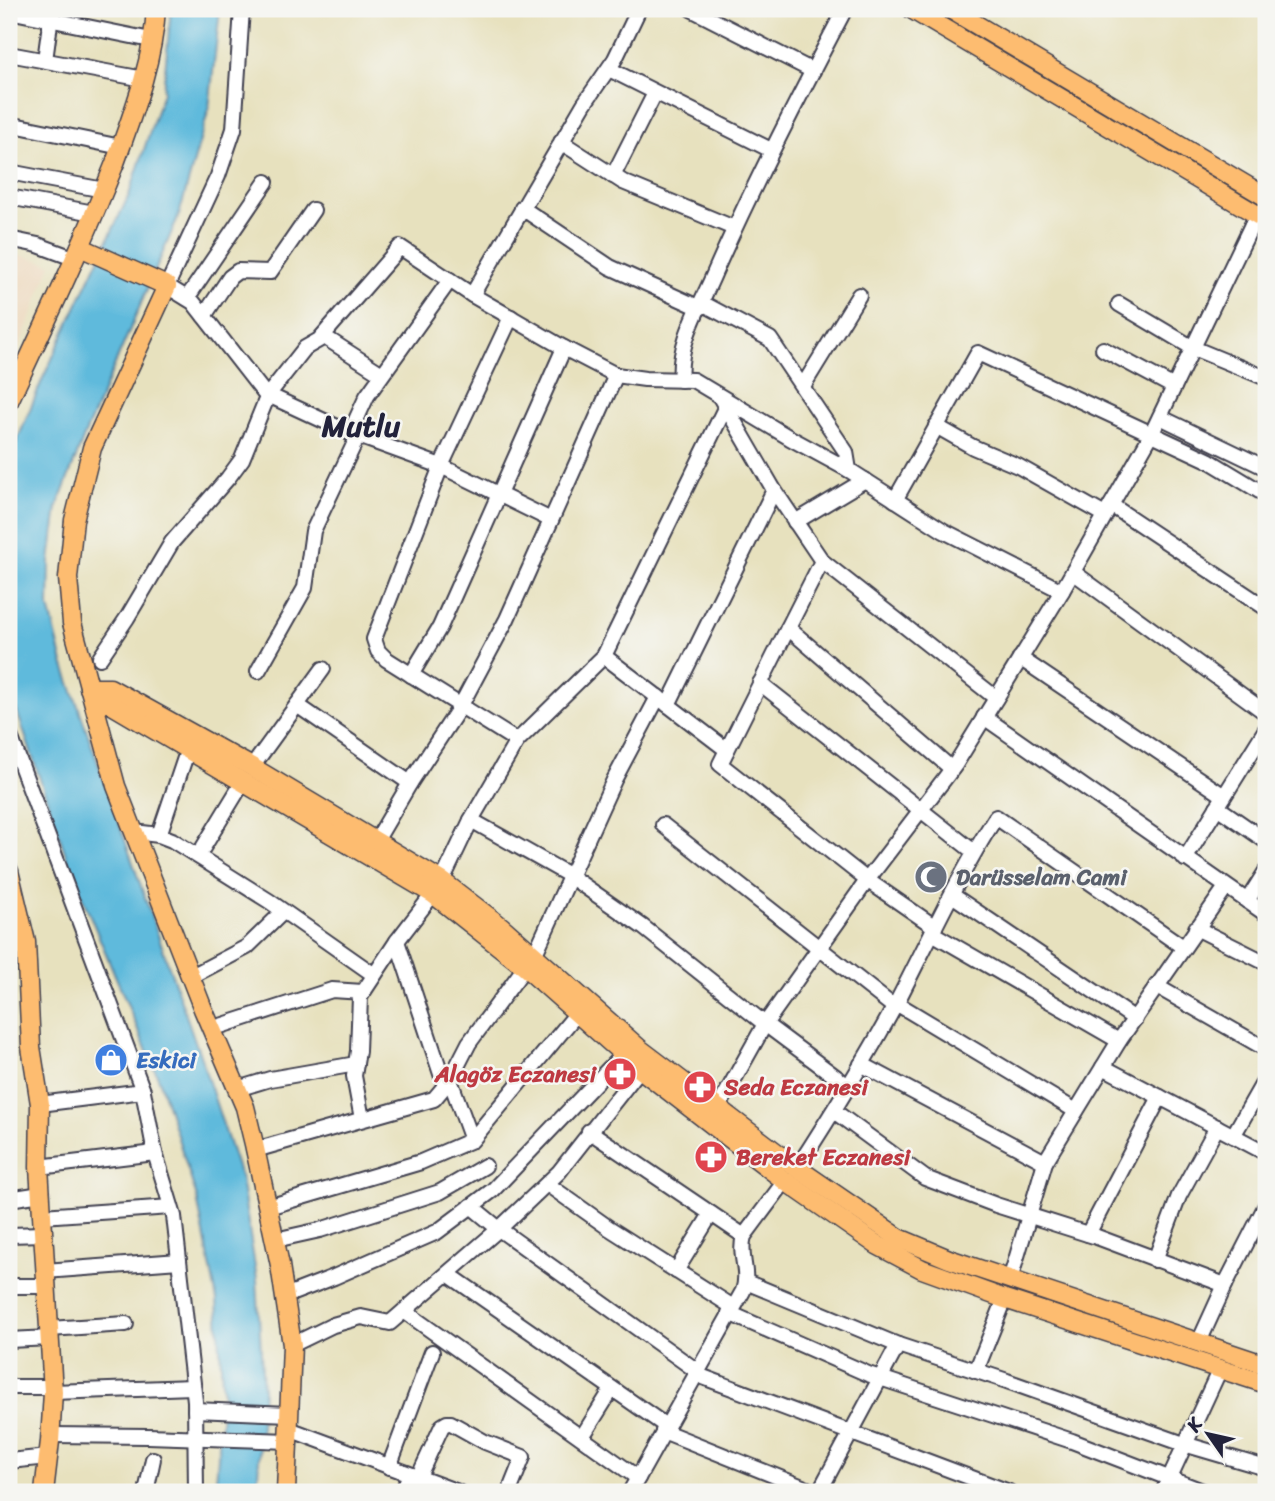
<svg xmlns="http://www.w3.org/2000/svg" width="1275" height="1501" viewBox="0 0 1275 1501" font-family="Sriracha,sans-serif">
  <rect width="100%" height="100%" fill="#f6f6f2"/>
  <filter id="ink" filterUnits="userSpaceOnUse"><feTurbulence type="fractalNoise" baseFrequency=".0143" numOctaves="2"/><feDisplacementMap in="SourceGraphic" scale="14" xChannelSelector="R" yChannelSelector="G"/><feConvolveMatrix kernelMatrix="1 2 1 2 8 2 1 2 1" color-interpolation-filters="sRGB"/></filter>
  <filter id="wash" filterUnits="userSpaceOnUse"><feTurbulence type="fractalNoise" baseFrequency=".00686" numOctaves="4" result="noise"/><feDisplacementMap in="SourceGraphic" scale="28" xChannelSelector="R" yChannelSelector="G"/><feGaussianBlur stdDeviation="1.57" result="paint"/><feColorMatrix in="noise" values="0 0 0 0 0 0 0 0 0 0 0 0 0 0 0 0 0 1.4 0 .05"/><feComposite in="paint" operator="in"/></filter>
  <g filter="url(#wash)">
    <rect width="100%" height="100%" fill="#e7e1be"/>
    <polygon fill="#edd7bb" points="9,252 51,264 9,373"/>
    <polygon fill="#5ebadc" stroke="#406e8c" stroke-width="2" points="171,9 220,9 209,108 179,215 85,434 57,507 50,561 49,607 63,663 201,1058 241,1179 257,1279 263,1390 257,1492 215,1492 223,1399 217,1300 197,1198 160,1082 72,873 9,688 10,458 43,378 129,195 163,92"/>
  </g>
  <g filter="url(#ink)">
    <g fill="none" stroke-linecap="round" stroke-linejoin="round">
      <defs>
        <g id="minor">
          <polyline points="242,9 234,129 218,176 167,286 193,302 264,393 350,433 441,466 551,520"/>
          <polyline points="691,9 813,71"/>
          <polyline points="9,11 151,40"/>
          <polyline points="9,54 144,79"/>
          <polyline points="45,60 52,9"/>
          <polyline points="609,69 771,150"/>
          <polyline points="9,124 121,147"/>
          <polyline points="561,142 623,182 734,228"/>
          <polyline points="9,172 104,190"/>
          <polyline points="613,176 655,93"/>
          <polyline points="9,197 94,213"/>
          <polyline points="522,208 610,267 700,308"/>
          <polyline points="9,239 38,245 76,259"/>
          <polyline points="472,295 584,104 615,59 639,9"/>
          <polyline points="187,298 266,182"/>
          <polyline points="702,303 770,339 846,452 849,470"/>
          <polyline points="1119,304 1193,348 1266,378"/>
          <polyline points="204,316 230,277 238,271 270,272 313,210"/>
          <polyline points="323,336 382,374"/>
          <polyline points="1103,349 1174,387"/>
          <path d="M681 380C677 343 700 307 714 274 754 183 799 96 845 9"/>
          <polyline points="803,386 859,295"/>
          <polyline points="720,397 774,490 822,561 996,698"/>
          <polyline points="1160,417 1266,468"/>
          <polyline points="936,426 973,447 1018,466 1105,515"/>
          <polyline points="350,433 367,396 450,280"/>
          <polyline points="895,500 978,353 1208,460 1266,495"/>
          <polyline points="1111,505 1266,608"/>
          <polyline points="795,522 865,480"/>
          <polyline points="1073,572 1266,713"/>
          <polyline points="788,628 822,561"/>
          <polyline points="604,656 727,750"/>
          <polyline points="100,658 127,618 172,542 228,478 242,459 268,395 305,348 319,340 400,247 472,295 564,348 616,375 645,379 693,380 790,438 849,470 944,531 1062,591"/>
          <polyline points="1020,658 1224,796"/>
          <polyline points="258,671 305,588 313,531 358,436"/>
          <polyline points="411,675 440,627 564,348"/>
          <polyline points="760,683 974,852"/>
          <polyline points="297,705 410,783"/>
          <polyline points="668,705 774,490"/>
          <polyline points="984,717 1266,914"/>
          <polyline points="9,733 143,1091 155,1153 174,1216 195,1401 196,1492"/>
          <polyline points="517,741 604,656 726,406"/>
          <polyline points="252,767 323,669"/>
          <polyline points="1217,807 1266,841"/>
          <polyline points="471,820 567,874 643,927 765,1024 848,1086"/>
          <polyline points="663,825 894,1007"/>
          <polyline points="134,832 159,835 172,840 269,901 373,974"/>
          <polyline points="159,835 188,749"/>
          <polyline points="376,841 410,783 460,707 507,619 616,375"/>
          <polyline points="198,856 243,782"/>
          <polyline points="1185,859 1266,729"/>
          <polyline points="442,881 471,820 517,741 386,659 378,651 374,639 441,466 511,317"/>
          <polyline points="952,895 1135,1019"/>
          <polyline points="1247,901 1266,871"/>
          <polyline points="935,927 867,880 720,764 788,628 952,769"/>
          <polyline points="1196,928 1266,963"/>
          <polyline points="932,933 1119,1041"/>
          <polyline points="397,941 445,1086"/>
          <polyline points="9,945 26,942"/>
          <polyline points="534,956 614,780 658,697"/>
          <polyline points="190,977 247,947 283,912"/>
          <polyline points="1156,986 1266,1049"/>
          <polyline points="896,1003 1076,1111"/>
          <polyline points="211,1029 332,990 363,992"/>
          <polyline points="861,1064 1045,1162"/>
          <polyline points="1103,1067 1266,1153"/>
          <polyline points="450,1080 472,1140"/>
          <polyline points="237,1089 270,1079 356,1064"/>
          <polyline points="40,1104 143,1091"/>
          <polyline points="718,1108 765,1024 871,875 955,765 1062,591 1151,435 1257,214"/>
          <polyline points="834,1111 925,1178 996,1205 1097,1237 1225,1285"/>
          <polyline points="362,1119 354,1076 358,1051 360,997 397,941 433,894"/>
          <polyline points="589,1131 744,1236"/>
          <polyline points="1233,1136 1266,1078"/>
          <polyline points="255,1150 434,1099 450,1080 469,1043 525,967"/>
          <polyline points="39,1167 155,1153"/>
          <path d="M797 1168C832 1114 866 1059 897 1002 929 940 958 876 996 817L1183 947"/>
          <polyline points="547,1184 609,1228 733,1307"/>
          <polyline points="9,1199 41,1194"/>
          <polyline points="471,1206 499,1229 697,1371"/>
          <polyline points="268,1207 421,1162 472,1140 578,1012"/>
          <polyline points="42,1216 171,1207"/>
          <polyline points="1088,1234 1160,1097"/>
          <polyline points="9,1235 43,1234"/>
          <polyline points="275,1240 320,1230 440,1192 485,1166"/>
          <polyline points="1155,1260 1179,1196 1217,1127"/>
          <polyline points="45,1271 179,1261"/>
          <polyline points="676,1271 711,1214"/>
          <polyline points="448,1274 666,1426"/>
          <polyline points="1010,1280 1045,1162 1119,1041 1226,887"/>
          <polyline points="746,1282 898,1345 1007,1381 1184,1444 1266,1468"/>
          <polyline points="9,1286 46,1286"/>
          <polyline points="285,1296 334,1277 437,1232 493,1190 622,1055"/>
          <polyline points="404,1311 638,1478"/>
          <polyline points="729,1313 868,1374 1072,1441 1205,1492"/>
          <polyline points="49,1329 126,1324"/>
          <polyline points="9,1340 50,1338"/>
          <polyline points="1199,1342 1225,1285 1266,1205"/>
          <polyline points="292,1345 333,1325 361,1317 390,1323 499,1229 559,1172 640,1069"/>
          <polyline points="976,1371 1005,1299"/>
          <polyline points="695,1374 1009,1492"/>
          <polyline points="9,1387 53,1387"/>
          <polyline points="53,1392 193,1387"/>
          <polyline points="195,1410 290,1414"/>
          <polyline points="289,1429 458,1492"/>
          <polyline points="663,1431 815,1492"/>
          <polyline points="51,1435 148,1436 289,1441"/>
          <polyline points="582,1437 612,1389"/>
          <polyline points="9,1461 48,1457"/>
          <polyline points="389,1467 432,1352"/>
          <polyline points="418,1478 442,1426 447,1423 451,1423 485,1442 523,1457 509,1492"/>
          <polyline points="146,1492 153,1459"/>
          <polyline points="402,1492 410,1475"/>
          <path d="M630 1492 743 1291C750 1270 738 1256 744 1236L785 1181"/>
          <polyline points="819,1492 898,1345"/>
          <polyline points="1163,1492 1220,1369"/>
        </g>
        <g id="major">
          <polyline points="911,9 1266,220"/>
          <polyline points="950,9 1266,197"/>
          <polyline points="80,247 167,286 92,448 74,520 68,578 72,623 116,786 203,1009 245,1107 254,1144 280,1265 292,1345 286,1492"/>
          <path d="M9 401C46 322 83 244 115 163 133 113 153 62 156 9"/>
          <polyline points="89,688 110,688 252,767 442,881 502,927 640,1049 797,1168 899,1238 949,1259 1266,1365"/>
          <polyline points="94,703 107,702 433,894 525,967 640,1069 785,1181 877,1245 922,1269 1005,1299 1266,1384"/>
          <polyline points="9,871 26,942 31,1047 40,1104 39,1167 53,1392 50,1441 44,1492"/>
        </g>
      </defs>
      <use href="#minor" stroke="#403f4f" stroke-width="18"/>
      <use href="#major" stroke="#403f4f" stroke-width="21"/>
      <use href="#minor" stroke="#fff" stroke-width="14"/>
      <use href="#major" stroke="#fdbc70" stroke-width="18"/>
    </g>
  </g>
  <defs>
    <symbol id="mosque-disc" viewBox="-11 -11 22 22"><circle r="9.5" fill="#6b7280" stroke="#f6f6f2"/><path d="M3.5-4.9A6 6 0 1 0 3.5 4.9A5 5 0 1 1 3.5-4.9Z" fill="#fff"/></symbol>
    <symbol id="shop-disc" viewBox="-11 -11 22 22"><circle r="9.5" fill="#3f7fe0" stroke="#f6f6f2"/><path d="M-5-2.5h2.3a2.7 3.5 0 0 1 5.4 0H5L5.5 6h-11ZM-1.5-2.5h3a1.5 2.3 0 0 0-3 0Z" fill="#fff"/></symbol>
    <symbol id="pharmacy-disc" viewBox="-11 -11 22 22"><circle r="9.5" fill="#e0444e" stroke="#f6f6f2"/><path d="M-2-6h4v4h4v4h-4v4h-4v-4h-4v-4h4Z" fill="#fff"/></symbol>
  </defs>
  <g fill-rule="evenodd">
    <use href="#mosque-disc" x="912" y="858" width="38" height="38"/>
    <use href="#shop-disc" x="92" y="1041" width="38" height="38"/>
    <use href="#pharmacy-disc" x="601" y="1055" width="38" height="38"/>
    <use href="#pharmacy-disc" x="681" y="1068" width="38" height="38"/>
    <use href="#pharmacy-disc" x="692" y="1138" width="38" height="38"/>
  </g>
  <g text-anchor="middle" stroke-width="5" stroke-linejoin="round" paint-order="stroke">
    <g font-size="23" font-weight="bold" fill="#5b616d" stroke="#f6f6f2" text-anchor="start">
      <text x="956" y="885">Darüsselam Cami</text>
    </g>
    <g font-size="23" font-weight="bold" fill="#366cbe" stroke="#f6f6f2" text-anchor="start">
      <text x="136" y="1068">Eskici</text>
    </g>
    <g font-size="23" font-weight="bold" fill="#be3a42" stroke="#f6f6f2" text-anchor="start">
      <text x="596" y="1082" text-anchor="end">Alagöz Eczanesi</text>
      <text x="724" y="1095">Seda Eczanesi</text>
      <text x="736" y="1165">Bereket Eczanesi</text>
    </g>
    <g font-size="30" font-weight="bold" fill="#22223b" stroke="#f6f6f2">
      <text x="361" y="436">Mutlu</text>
    </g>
  </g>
  <rect width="1275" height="1501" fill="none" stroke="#f6f6f2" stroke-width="35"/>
  <g transform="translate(1208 1434) rotate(304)" stroke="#f6f6f2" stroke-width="5" paint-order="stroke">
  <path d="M0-5L12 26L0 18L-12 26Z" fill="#22223b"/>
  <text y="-10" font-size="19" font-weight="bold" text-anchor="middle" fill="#22223b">K</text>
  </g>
</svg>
